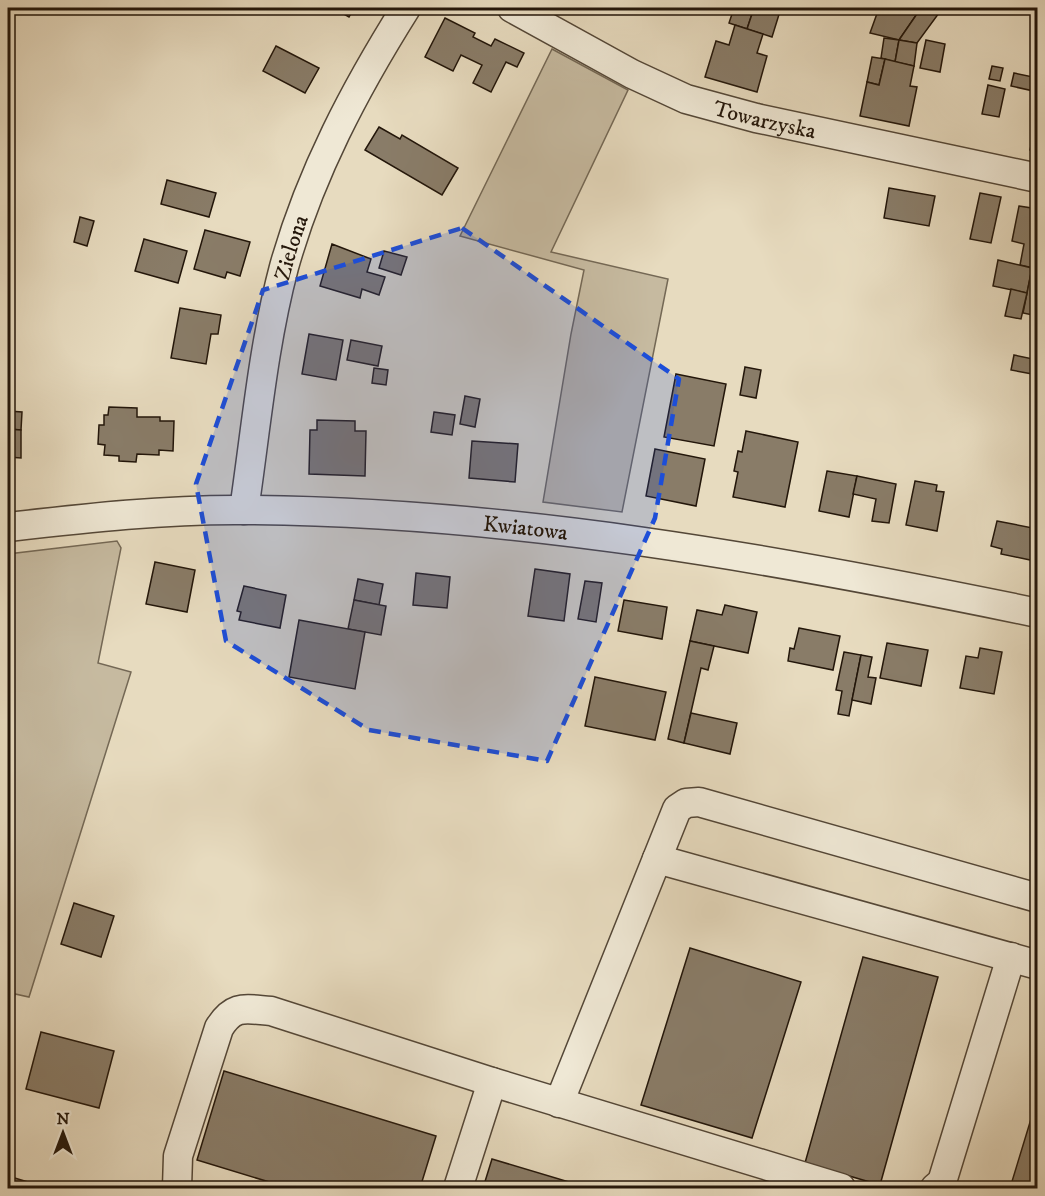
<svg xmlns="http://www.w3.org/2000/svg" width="1045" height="1196" viewBox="0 0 1045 1196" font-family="'IM FELL DW Pica',serif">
  <rect width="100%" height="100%" fill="#e7dbbf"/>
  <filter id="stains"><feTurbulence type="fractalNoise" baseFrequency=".00333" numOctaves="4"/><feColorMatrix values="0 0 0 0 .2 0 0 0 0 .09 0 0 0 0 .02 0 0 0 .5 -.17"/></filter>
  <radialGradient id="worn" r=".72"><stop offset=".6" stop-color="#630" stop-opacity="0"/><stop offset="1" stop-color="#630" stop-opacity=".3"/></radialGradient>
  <g fill="#c6baa0" stroke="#746855" stroke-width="1.5">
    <polygon points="552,49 628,90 551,252 668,279 622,512 543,502 571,334 584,270 460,236"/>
    <polygon points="117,541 121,548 98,663 131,672 29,997 15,994 8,1020 8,554"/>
  </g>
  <g fill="#897c68" stroke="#23160a" stroke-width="1.5">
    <polygon points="333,8 354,8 349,17"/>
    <polygon points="734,8 754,8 747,29 729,23"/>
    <polygon points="754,8 781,8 772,37 747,29"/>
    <polygon points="879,8 921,8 899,40 870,33"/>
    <polygon points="921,8 931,8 939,13 917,43 899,40"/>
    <polygon points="445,18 475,33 473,37 491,46 495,39 524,53 517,67 506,62 491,92 473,83 482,65 461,55 453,71 425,57"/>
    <polygon points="735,25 763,34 757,53 767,56 757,92 705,77 716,41 729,45"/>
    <polygon points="884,38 899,40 895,62 881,58"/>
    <polygon points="899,40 917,43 914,66 895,62"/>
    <polygon points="926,40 945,44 940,72 920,68"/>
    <polygon points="276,46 319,68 305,93 263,71"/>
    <polygon points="872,57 885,59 879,85 867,82"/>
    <polygon points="885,59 914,66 910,86 917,87 909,126 860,116 867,82 879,85"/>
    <polygon points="992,66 1003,68 1000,81 989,79"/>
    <polygon points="1014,73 1038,78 1038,92 1011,86"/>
    <polygon points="988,85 1005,89 999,117 982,114"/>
    <polygon points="1038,115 1038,152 1030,150"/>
    <polygon points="379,127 400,139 402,135 458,168 442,195 365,150"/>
    <polygon points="167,180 216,193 209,217 161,204"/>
    <polygon points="889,188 935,196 929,226 884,218"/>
    <polygon points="980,193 1001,197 991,243 970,239"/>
    <polygon points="1019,206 1038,209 1038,269 1020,265 1024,244 1012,241"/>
    <polygon points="80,217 94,221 87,246 74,242"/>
    <polygon points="205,230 250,242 240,276 227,272 225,278 194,269"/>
    <polygon points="144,239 187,251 178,283 135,271"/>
    <polygon points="332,244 371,259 367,272 385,277 379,295 362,289 360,298 320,286"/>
    <polygon points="384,251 407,257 401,275 379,268"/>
    <polygon points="998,260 1032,268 1027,293 993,286"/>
    <polygon points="1032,268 1038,269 1038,316 1023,313"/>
    <polygon points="1011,289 1027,293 1021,319 1005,316"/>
    <polygon points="180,308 221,315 218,334 211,334 206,364 171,358"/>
    <polygon points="309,334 343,340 336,380 302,374"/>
    <polygon points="351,340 382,346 378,366 347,360"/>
    <polygon points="1014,355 1038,360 1038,375 1011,370"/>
    <polygon points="745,367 761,370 756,398 740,395"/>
    <polygon points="374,368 388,370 386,385 372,383"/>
    <polygon points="676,374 726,384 714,446 664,437"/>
    <polygon points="465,396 480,399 475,427 460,424"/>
    <polygon points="109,407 137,408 137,417 160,417 160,421 174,421 173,451 159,450 159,455 137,454 136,462 119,461 119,456 104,455 105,445 98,444 99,425 104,425 104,415 108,415"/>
    <polygon points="8,411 22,412 21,430 8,429"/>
    <polygon points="434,412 455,415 452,435 431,432"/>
    <polygon points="317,420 355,421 355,431 366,431 365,476 309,474 310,430 317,430"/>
    <polygon points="8,429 21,430 21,458 8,457"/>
    <polygon points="746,431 798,442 785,507 733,497 738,472 734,471 738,451 742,452"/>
    <polygon points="472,441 518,444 515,482 469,478"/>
    <polygon points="655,449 705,459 696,506 646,496"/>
    <polygon points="827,471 857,476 849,517 819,511"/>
    <polygon points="857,476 896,484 889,523 872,521 876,499 853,494"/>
    <polygon points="915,481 937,485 936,491 944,492 937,531 906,525"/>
    <polygon points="997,521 1038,529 1035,561 1001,554 1002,549 991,546"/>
    <polygon points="155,562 195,570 187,612 146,604"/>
    <polygon points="535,569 570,574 564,621 528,616"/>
    <polygon points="416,573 450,577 447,608 413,605"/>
    <polygon points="358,579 383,584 379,605 354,600"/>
    <polygon points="585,581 602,583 596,622 578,619"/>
    <polygon points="244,586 286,595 280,628 239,620 241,612 237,611"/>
    <polygon points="354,600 386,606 381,635 348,629"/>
    <polygon points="624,600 667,607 662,639 618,631"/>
    <polygon points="725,605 757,612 748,653 690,641 697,610 722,615"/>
    <polygon points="299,620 365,632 355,689 289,677"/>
    <polygon points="799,628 840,636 833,670 788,661 790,648 794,649"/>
    <polygon points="690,641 714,646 708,670 701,668 684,743 668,739"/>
    <polygon points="887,643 928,650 921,686 880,678"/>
    <polygon points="980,648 1002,652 994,694 960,688 966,656 978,658"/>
    <polygon points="844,652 861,655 849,716 838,714 842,691 836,690"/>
    <polygon points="861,655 872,657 868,677 876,678 871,704 852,700"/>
    <polygon points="595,677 666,692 655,740 585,726"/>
    <polygon points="691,713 737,723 730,754 684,743"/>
    <polygon points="74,903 114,916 101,957 61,944"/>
    <polygon points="690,948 801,982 752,1138 641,1105"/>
    <polygon points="863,957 938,977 880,1185 805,1163"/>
    <polygon points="41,1032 114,1051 99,1108 26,1089"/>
    <polygon points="224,1071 436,1136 420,1188 289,1188 197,1160"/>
    <polygon points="1038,1096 1038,1188 1010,1188"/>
    <polygon points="492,1159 589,1188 483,1188"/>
    <polygon points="8,1176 38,1185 37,1188 8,1188"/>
  </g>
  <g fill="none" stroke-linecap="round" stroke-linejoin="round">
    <defs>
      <g id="minor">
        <path id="s1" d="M512 8 632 74 686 99 756 118 1038 178"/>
        <path id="s2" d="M244 510C256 429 263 346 284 267 310 174 355 89 406 8"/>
        <path id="s3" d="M8 527C87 518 167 509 247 510 514 512 777 559 1038 613"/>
        <polyline points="657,859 1038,965"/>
        <polyline points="559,1103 677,809 686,803 699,802 1038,898"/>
        <path d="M177 1188 178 1156 219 1028C234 1004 245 1009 271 1011L492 1082 841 1188"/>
        <polyline points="458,1188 492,1082"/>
        <polyline points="935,1188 942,1182 1011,957"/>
      </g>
    </defs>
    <use href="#minor" stroke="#544737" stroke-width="31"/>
    <use href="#minor" stroke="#efe8d5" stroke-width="28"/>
  </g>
  <path fill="#1d4ed8" fill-opacity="0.2" stroke="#1d4ed8" stroke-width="4.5" stroke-dasharray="12 8" stroke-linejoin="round" d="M462 228 679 379 655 518 547 761 369 730 226 641 196 484 263 290Z"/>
  <g text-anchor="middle" stroke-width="5" stroke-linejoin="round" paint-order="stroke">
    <g font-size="22" fill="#23160a" stroke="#efe8d5">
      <text dy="8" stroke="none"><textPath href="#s1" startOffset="278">Towarzyska</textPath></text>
      <text dy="8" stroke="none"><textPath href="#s2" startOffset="267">Zielona</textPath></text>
      <text dy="8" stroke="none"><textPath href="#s3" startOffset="519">Kwiatowa</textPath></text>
    </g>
  </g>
  <rect width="1045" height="1196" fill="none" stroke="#e7dbbf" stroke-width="30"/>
  <rect x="9" y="9" width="1027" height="1178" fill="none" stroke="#23160a" stroke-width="3"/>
  <rect x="15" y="15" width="1015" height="1166" fill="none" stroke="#23160a" stroke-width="1.5"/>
  <g transform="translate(63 1133)" stroke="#efe8d5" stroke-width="4.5" paint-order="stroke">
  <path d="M0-4.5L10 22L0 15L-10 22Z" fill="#23160a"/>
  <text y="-9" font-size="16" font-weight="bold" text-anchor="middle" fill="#23160a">N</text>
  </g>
  <rect width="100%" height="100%" filter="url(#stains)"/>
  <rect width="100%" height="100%" fill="url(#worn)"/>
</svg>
